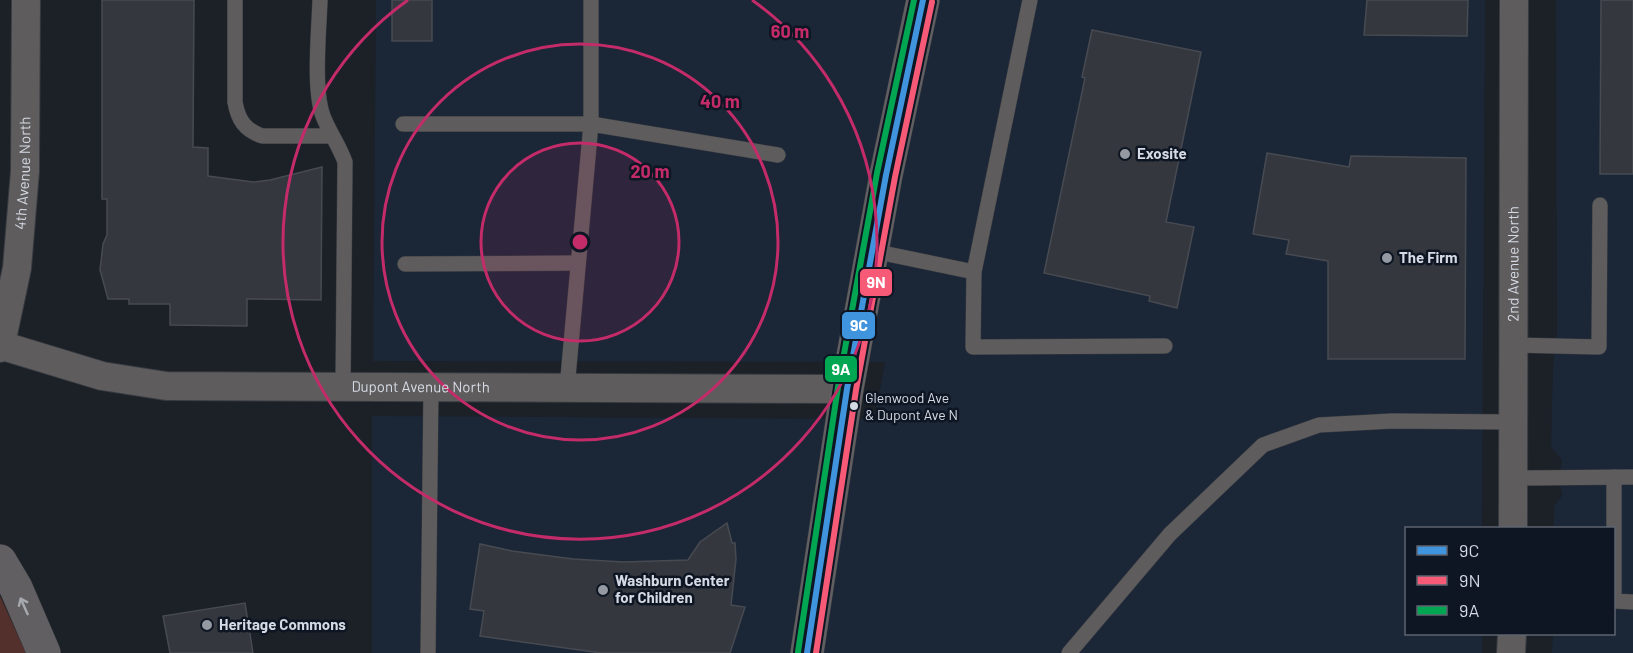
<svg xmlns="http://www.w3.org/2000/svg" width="1633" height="653" viewBox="0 0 1633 653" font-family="Barlow,sans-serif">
  <rect width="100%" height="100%" fill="#1c2027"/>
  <g fill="#1b2637">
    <polygon points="376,0 1485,0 1482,528 1406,528 1406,634 1482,634 1482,653 372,653 372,416 875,419 885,362 373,361"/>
    <polygon points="1556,0 1633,0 1633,653 1552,653 1553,634 1614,634 1614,528 1554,528 1554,506 1562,496 1559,478 1562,460 1551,447 1553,366 1557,331"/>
  </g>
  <polygon fill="#54302c" points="0,596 26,653 0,653"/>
  <g fill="#34383e" stroke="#474b51" stroke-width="1.5">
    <polygon points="102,0 194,0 193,147 208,148 208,176 253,182 270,180 322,167 321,300 247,299 247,326 170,325 170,304 129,304 129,299 108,299 100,270 103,244 107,235 107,199 102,199"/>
    <rect x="392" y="0" width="40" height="41"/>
    <polygon points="1367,0 1468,0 1467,36 1364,35"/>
    <polygon points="1601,0 1633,0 1633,174 1600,174"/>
    <polygon points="1092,30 1201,52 1166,222 1194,227 1177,308 1149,301 1150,296 1044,273 1085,78 1082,77"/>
    <polygon points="1267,153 1349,167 1351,156 1466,158 1465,359 1328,359 1328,261 1286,254 1289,240 1253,234"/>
    <polygon points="727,523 732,543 735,543 736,559 731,605 745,607 730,653 601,653 480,636 484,611 470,609 480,544 512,551 573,559 623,562 688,560 700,542"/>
    <polygon points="245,603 253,653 170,653 163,616"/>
  </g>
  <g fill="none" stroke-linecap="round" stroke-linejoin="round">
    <defs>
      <g id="lane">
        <path d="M235 0V102C238 120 245 130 262 136H332"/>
        <path d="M320 0C319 31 313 89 323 116 329 132 339 145 345 162L343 388"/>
        <polyline points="403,124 591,124 591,0"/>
        <polyline points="873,251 974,272 1030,0"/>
        <polyline points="405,264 578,263"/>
        <polyline points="974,272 973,347 1165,346"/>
        <polyline points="1513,345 1599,347 1600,205"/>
        <polyline points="567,388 591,124 778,155"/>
        <polyline points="1614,477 1614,601 1633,602"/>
        <polyline points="1513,478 1633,477"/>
        <polyline points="428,653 431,388"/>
        <polyline points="1069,653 1170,534 1263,445 1319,425 1392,421 1513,422"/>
      </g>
      <g id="street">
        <path id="s1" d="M0 345 102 376 166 386 847 389"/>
        <path id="s2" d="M0 348 17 268 25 171 26 0"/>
        <path id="s3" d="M1513 528 1514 0"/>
        <polyline points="1511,653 1512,634"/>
      </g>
      <g id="secondary">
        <polyline points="0,561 16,588 44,653"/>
        <polyline points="807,653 847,389 886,175 923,0"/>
      </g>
    </defs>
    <use href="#lane" stroke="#373b41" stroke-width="16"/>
    <use href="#street" stroke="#373b41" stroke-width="30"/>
    <use href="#secondary" stroke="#373b41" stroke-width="34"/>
    <use href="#lane" stroke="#5e5c5d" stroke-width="15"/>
    <use href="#street" stroke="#5e5c5d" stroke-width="28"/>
    <use href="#secondary" stroke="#615f61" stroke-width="33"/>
    <defs>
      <polyline id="bus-1" points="807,653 847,389 886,175 923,0"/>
      <polyline id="bus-2" points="816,653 856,390 895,177 932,2"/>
      <polyline id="bus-3" points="798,652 838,387 877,173 914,0"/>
    </defs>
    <use href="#bus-1" stroke="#0e1623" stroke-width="10"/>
    <use href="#bus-2" stroke="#0e1623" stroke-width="10"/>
    <use href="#bus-3" stroke="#0e1623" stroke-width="10"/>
    <use href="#bus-1" stroke="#4094de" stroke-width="6"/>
    <use href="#bus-2" stroke="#f75a77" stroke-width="6"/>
    <use href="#bus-3" stroke="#00a651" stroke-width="6"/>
  </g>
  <defs><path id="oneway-shaft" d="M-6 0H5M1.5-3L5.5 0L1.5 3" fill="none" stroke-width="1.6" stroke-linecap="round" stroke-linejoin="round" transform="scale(1.5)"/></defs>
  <use stroke="#a7a9b0" href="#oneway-shaft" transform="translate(24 606) rotate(-114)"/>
  <circle cx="580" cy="242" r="99" fill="#c42b69" fill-opacity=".12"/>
  <g fill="none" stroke="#c42b69" stroke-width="3">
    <circle cx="580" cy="242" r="99"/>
    <circle cx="580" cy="242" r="198"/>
    <path d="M752 0A297 297 0 1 1 408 0"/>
  </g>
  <g fill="#9499a2" stroke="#0e1623" stroke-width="2">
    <circle cx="1125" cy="154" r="6"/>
    <circle cx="1387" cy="258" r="6"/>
    <circle cx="603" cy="590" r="6"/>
    <circle cx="207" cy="625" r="6"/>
  </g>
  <circle fill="#d5dae4" stroke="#0e1623" stroke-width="2" cx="854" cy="406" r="5"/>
  <g text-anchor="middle" stroke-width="5" stroke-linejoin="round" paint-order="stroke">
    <g font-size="14" fill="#d5dae4" stroke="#0e1623" text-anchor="start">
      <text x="865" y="403">Glenwood Ave<tspan x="865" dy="17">&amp; Dupont Ave N</tspan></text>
    </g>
    <g font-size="15" font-weight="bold" fill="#d5dae4" stroke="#0e1623" text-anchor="start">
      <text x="1137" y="159">Exosite</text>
      <text x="1399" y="263">The Firm</text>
      <text x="615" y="586">Washburn Center<tspan x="615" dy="17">for Children</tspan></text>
      <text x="219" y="630">Heritage Commons</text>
    </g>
    <g font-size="15" fill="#d5dae4" stroke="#0e1623">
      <text dy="5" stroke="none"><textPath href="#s2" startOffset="177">4th Avenue North</textPath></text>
      <text dy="5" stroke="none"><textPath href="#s3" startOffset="264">2nd Avenue North</textPath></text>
      <text dy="5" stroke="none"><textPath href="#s1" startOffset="426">Dupont Avenue North</textPath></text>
    </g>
  </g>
  <circle cx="580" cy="242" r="9" fill="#c42b69" stroke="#0e1623" stroke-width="3"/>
  <g font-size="18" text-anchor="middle" font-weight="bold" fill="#c42b69" stroke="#0e1623" stroke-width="5" stroke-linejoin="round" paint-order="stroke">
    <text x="790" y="38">60 m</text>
    <text x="720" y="108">40 m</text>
    <text x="650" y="178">20 m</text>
  </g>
  <g stroke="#0e1623" stroke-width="2">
    <rect x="859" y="268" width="34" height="29" rx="6" fill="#f75a77"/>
    <rect x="841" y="311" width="35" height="29" rx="6" fill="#4094de"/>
    <rect x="824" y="355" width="34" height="28" rx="6" fill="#00a651"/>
  </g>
  <g font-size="16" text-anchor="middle" font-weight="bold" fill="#fff">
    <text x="876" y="288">9N</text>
    <text x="859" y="331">9C</text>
    <text x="841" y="375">9A</text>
  </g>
  <rect x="1405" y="527" width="210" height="108" fill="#0e1623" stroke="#5e6470" stroke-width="1.5"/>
  <rect x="1417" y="546" width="30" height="9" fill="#4094de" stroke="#5e6470" stroke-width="1.5"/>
  <text x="1459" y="557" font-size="18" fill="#d5dae4">9C</text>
  <rect x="1417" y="576" width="30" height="9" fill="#f75a77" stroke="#5e6470" stroke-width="1.5"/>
  <text x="1459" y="587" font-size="18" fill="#d5dae4">9N</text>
  <rect x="1417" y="606" width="30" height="9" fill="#00a651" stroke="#5e6470" stroke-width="1.5"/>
  <text x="1459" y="617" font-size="18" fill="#d5dae4">9A</text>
</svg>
